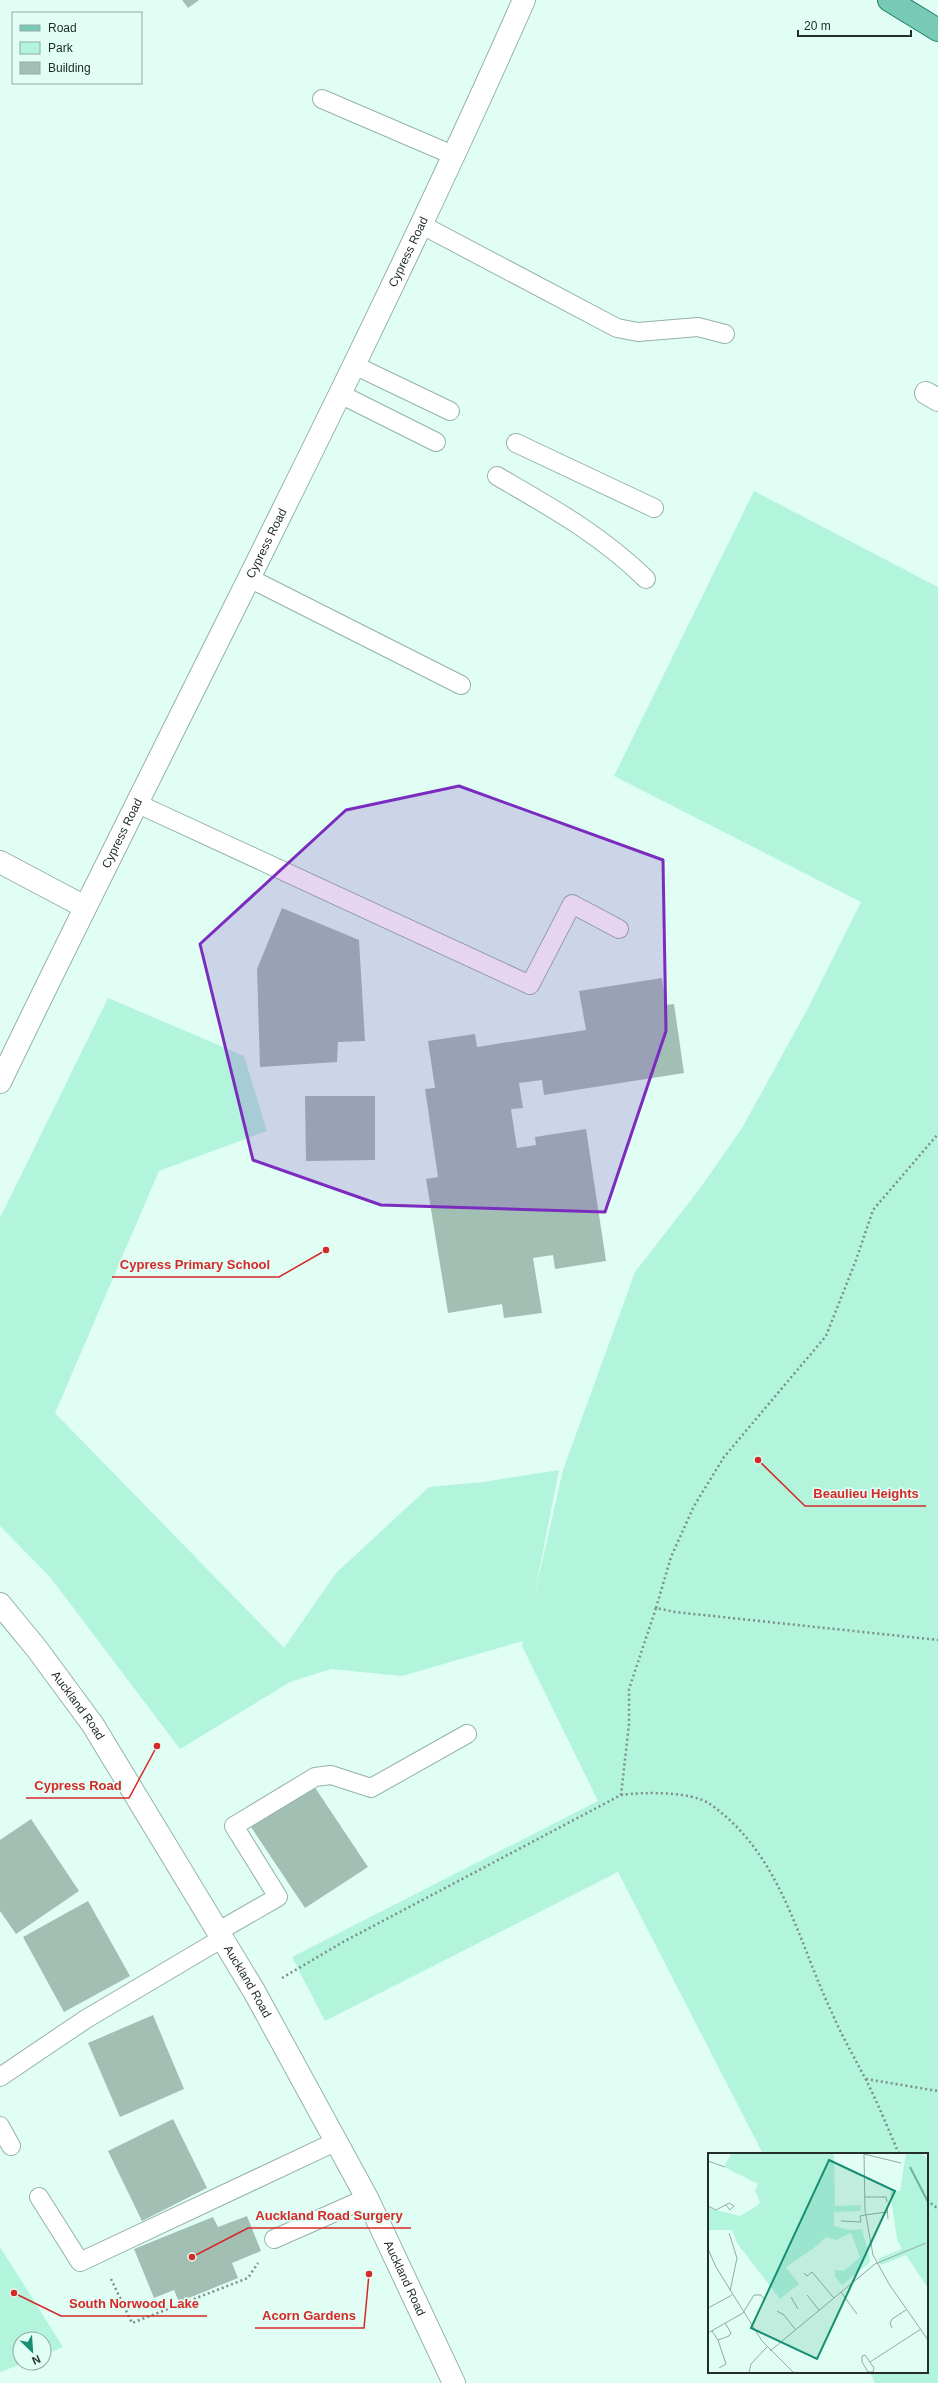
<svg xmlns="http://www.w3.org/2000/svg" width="938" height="2383" viewBox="0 0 938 2383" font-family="Arial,sans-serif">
  <rect width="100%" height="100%" fill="#e0fef3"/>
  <g fill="#b3f4dd">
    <polygon points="754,491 938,587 938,2383 875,2383 870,2372 927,2372 927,2154 763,2154 618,1872 325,2021 292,1957 598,1801 522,1646 523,1641 402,1676 331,1669 290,1682 180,1749 50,1577 0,1526 0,1218 108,998 244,1056 267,1131 159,1171 55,1413 284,1648 336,1573 429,1487 483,1482 559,1470 534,1597 563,1470 635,1272 701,1187 742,1128 807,1010 861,902 614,776"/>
    <polygon points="0,2247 63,2347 44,2355 44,2339 20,2339 20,2363 24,2363 0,2372"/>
  </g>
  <g fill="#a2bfb4">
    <polygon points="182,0 199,0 188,8"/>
    <polygon points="282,908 359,940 365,1041 338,1042 337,1062 260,1067 257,969"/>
    <polygon points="662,978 666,1005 674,1004 684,1073 544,1095 542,1080 519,1083 523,1108 511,1109 517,1148 536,1145 535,1137 586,1129 606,1261 555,1269 553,1255 533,1258 542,1313 504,1318 502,1304 448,1313 426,1179 438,1177 425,1089 435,1088 428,1041 475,1034 477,1047 586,1030 579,991"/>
    <polygon points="305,1096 375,1096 375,1160 306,1161"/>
    <polygon points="314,1786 368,1867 305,1908 251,1827"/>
    <polygon points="31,1819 79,1891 16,1934 0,1911 0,1840"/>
    <polygon points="88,1901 130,1976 64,2012 23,1937"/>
    <polygon points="153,2015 184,2089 120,2117 88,2043"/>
    <polygon points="173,2119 207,2188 142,2221 108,2151"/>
    <polygon points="247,2216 261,2251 232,2263 238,2278 179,2302 174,2290 154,2298 134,2249 213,2217 218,2227"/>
  </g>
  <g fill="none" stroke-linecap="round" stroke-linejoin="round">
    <defs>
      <g id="service">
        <polyline points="322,99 455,156"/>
        <polyline points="422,225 617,328 638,332 698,327 725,334"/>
        <polyline points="354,365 450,411"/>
        <polyline points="340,394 436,442"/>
        <polyline points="516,443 654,508"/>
        <path d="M497 476C552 508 600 534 646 579"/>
        <polyline points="249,578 461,685"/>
        <polyline points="136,803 530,985 572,904 619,929"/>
        <polyline points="217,1932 278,1897 234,1826 315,1777 331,1775 371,1788 467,1734"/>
        <polyline points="0,2077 86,2019 221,1939"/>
        <polyline points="0,2126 11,2146"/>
        <polyline points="39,2197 80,2262 337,2141"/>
        <polyline points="274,2239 367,2198"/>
      </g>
      <g id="minor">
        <polyline points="926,393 938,400"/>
        <polyline points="0,862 85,907"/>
        <path id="s1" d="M0 1082C174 721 362 367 524 0"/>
        <path id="s2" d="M0 1604 37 1649 93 1725 254 1991 367 2198 454 2383"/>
      </g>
      <polyline id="primary" points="889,0 938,30"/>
    </defs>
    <use href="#service" stroke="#96b2a7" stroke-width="20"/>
    <use href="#minor" stroke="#96b2a7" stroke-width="24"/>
    <use href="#primary" stroke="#1e7d66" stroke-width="24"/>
    <g stroke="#7b8f87" stroke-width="2.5" stroke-dasharray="2 3" stroke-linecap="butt">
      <polyline points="656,1608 671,1557 694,1506 724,1457 826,1336 856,1260 873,1210 938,1134"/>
      <path d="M621 1795C643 1792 691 1791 710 1804 782 1855 797 1940 833 2015 844 2041 859 2065 871 2090 881 2111 890 2133 899 2154"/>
      <polyline points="282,1978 343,1942 621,1795 629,1724 629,1689 656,1608 675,1612 938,1640"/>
      <polyline points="866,2079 938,2091"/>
      <polyline points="927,2200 938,2209"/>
      <polyline points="111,2279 132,2323 248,2278 258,2263"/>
    </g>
    <use href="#service" stroke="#fff" stroke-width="18"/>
    <use href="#minor" stroke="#fff" stroke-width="22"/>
    <use href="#primary" stroke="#77cab6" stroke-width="22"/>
  </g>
  <path fill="#7b2cbf" fill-opacity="0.2" stroke="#7b2cbf" stroke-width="3" stroke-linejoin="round" d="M459 786 663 860 666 1031 605 1212 381 1205 253 1160 200 944 346 810Z"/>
  <g text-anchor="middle" stroke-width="3.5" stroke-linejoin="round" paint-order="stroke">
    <g font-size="12" fill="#232e2a" stroke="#e0fef3">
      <text dy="4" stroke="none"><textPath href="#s1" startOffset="925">Cypress Road</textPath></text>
      <text dy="4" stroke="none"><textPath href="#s1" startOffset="601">Cypress Road</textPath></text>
      <text dy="4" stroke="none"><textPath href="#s1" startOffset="277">Cypress Road</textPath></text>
      <text dy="4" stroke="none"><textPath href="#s2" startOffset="128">Auckland Road</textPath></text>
      <text dy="4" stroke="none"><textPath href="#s2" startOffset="452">Auckland Road</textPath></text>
      <text dy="4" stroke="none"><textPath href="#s2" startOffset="788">Auckland Road</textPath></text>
    </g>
  </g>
  <g transform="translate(708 2153)">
    <rect width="220" height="220" fill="#e0fef3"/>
    <path d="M24 0H126L127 53 153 52V58L126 59V73L141 77 154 76 162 106 161 110 134 132 127 123V117L136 118 152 104 143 80 128 87 118 84 106 95 78 114 91 131 72 146 29 90 24 77H0V55L32 63 49 53 52 49 47 37 50 31 18 15 16 13ZM198 0H213L220 6V135L198 102 173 112 170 106 194 96 189 86 182 38H192Z" fill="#b3f4dd"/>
    <path fill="none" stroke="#69b49c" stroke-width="2" d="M202 14 220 49"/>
    <path fill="none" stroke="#94aba3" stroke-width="1" d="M156 0 157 57 165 102 181 131 220 187M156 1 193 10M0 8 17 14M156 44H178L179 49M0 53 8 57 21 50 26 53 22 57 18 52M179 54 180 66M157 62 179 59M133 68 153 69 152 63 157 62M21 80 29 105 22 138M0 96 8 114 54 188 86 220M96 120 99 123 104 119 126 145M133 139 149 161M99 142 111 157M83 144 90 156M0 155 24 142M69 158 76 162 87 176M184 175 182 170 184 166 198 157M4 178 10 187 21 183 23 180 17 170M0 180 35 160 46 142H53L57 147M10 187 18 211 11 215M62 198 167 111 218 90M157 202 166 215 165 219H160L154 209V203ZM162 209 213 176M41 220 43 211 59 194"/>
    <path fill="#168e71" fill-opacity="0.15" stroke="#168e71" stroke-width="2" d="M121 7 187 38 109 206 43 175Z"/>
    <rect width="220" height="220" fill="none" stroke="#232e2a" stroke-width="2"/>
  </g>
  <path fill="none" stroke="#d62828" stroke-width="1.5" d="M326 1250L279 1277H112M758 1460L805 1506H926M157 1746L129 1798H26M192 2257L248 2228H411M14 2293L61 2316H207M369 2274L364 2328H255"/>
  <g fill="#d62828" stroke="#e0fef3" stroke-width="1.5">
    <circle cx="326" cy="1250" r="4"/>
    <circle cx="758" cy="1460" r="4"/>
    <circle cx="157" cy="1746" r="4"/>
    <circle cx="192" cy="2257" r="4"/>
    <circle cx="14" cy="2293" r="4"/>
    <circle cx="369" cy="2274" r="4"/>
  </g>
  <g font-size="13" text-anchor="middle" font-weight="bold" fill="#d62828" stroke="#e0fef3" stroke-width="3.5" stroke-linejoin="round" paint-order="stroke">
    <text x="195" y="1269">Cypress Primary School</text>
    <text x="866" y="1498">Beaulieu Heights</text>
    <text x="78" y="1790">Cypress Road</text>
    <text x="329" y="2220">Auckland Road Surgery</text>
    <text x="134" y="2308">South Norwood Lake</text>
    <text x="309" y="2320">Acorn Gardens</text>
  </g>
  <rect x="12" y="12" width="130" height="72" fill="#e0fef3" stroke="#94aba3"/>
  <rect x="20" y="25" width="20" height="6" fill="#77cab6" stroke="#94aba3"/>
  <text x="48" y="32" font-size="12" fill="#232e2a">Road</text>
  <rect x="20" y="42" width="20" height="12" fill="#b3f4dd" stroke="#94aba3"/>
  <text x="48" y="52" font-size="12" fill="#232e2a">Park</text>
  <rect x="20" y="62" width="20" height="12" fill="#a2bfb4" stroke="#94aba3"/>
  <text x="48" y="72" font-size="12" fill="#232e2a">Building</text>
  <g transform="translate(32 2351) rotate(155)"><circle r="19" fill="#e0fef3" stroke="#94aba3"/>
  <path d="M0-3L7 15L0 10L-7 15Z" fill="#168e71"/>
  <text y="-6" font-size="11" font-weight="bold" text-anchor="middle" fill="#232e2a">N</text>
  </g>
  <path d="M798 30v6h113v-6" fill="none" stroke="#232e2a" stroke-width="2"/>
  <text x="804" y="30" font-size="12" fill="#232e2a" stroke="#e0fef3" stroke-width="3" paint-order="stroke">20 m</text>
</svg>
